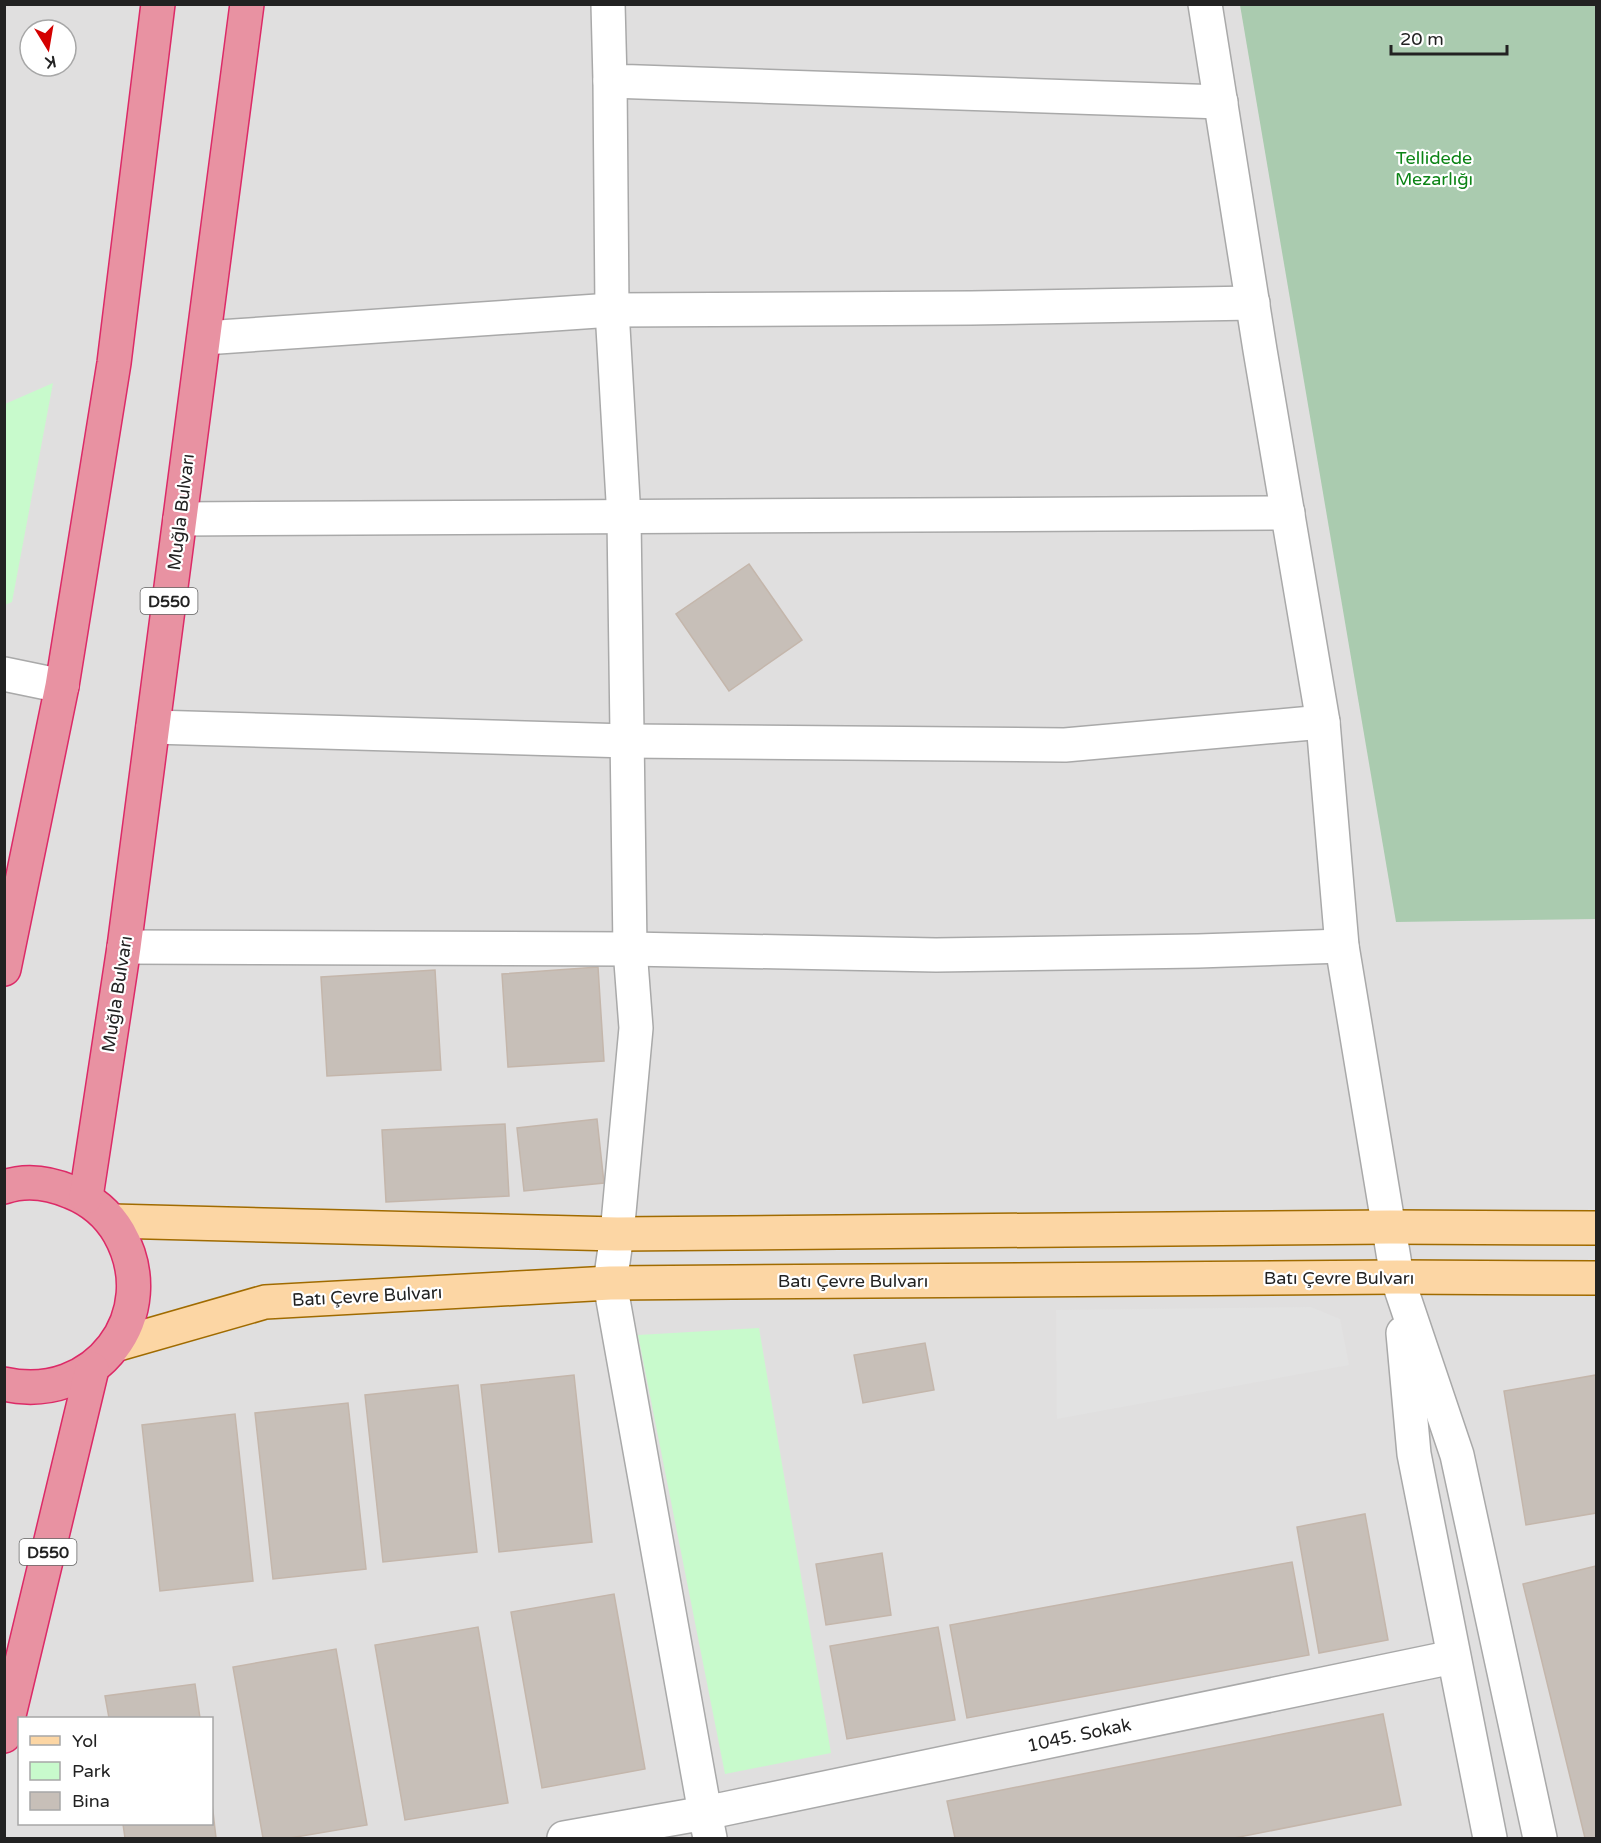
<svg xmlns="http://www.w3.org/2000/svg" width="1601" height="1843" viewBox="0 0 1601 1843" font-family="'Varela Round',sans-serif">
  <rect width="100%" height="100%" fill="#f2efe9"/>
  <path fill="#e0dfdf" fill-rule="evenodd" d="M5 5H1596V1838H5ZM30 30H66V66H30ZM20 1718H212V1824H20Z"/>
  <polygon fill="#aacbaf" points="1240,5 1596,5 1596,919 1396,922"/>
  <g fill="#c8facc">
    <polygon points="53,383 12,602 5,605 5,404"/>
    <polygon points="759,1328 831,1753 725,1774 638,1335"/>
  </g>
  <polygon fill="#e2e2e2" points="1311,1307 1340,1319 1349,1365 1057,1419 1056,1310"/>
  <g fill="#c7bfb8" stroke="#c4b6ab" stroke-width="1.5">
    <polygon points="749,564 802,640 729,691 676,614"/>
    <polygon points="598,967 604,1061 508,1067 502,974"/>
    <polygon points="435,970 441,1070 327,1076 321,977"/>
    <polygon points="597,1119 604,1183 524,1191 517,1128"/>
    <polygon points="505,1124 509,1196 386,1202 382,1130"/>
    <polygon points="925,1343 934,1390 863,1403 854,1355"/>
    <polygon points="574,1375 592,1542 499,1552 481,1385"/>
    <polygon points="1596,1375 1596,1513 1526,1525 1504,1391"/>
    <polygon points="458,1385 477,1552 383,1562 365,1395"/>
    <polygon points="348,1403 366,1569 273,1579 255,1413"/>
    <polygon points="235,1414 253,1581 160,1591 142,1425"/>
    <polygon points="1365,1514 1388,1640 1319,1653 1297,1527"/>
    <polygon points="882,1553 891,1615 826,1625 816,1564"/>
    <polygon points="1292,1562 1309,1655 967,1718 950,1625"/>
    <polygon points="1596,1566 1596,1838 1585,1838 1523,1584"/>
    <polygon points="614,1594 645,1769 542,1788 511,1612"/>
    <polygon points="478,1627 508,1803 405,1820 375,1645"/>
    <polygon points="938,1627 955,1720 847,1739 830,1646"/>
    <polygon points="336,1649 367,1825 290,1838 263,1838 233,1667"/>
    <polygon points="195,1684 200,1718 109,1718 105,1696"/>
    <polygon points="1383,1714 1401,1805 1234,1838 955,1838 947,1801"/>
    <polygon points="212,1803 216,1838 125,1838 123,1824 212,1824"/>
  </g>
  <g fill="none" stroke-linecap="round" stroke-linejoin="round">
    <defs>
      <g id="minor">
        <polyline points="608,4 610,81 1221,102"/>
        <polyline points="1205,4 1260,350 1323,722 1342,946 1397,1277 1457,1455 1540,1838"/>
        <polyline points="610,81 612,310 624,518 630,949 636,1028 617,1234 610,1283 705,1813 1453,1657"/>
        <polyline points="204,338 612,310 971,308 1253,303"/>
        <polyline points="180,519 1288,513"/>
        <polyline points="4,674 62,686"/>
        <polyline points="153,727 628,741 1065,745 1323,722"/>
        <polyline points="124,947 630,949 936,955 1198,951 1342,946"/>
        <polyline points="1403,1333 1414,1454 1490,1838"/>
        <polyline points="564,1838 705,1813 710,1838"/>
      </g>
      <g id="major">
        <polyline points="112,1221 617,1234 1390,1227 1596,1228"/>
        <polyline points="115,1345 265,1302 610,1283 1397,1277 1596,1278"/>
      </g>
      <g id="highway">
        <polyline points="4,969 62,686 114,363 158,4"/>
        <path d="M4 1187C27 1179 50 1183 71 1192 91 1200 108 1214 119 1233 165 1314 95 1405 4 1384"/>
        <polyline points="86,1197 124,947 247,4"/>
        <polyline points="4,1736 92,1369"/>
      </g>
    </defs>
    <use href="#minor" stroke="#a9a9a9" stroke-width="36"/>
    <use href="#major" stroke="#a06b00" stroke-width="36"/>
    <use href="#highway" stroke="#dc2a67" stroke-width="36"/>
    <use href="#minor" stroke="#fff" stroke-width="33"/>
    <use href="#major" stroke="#fcd6a4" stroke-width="33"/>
    <use href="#highway" stroke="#e892a2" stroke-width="33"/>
  </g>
  <g text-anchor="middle" stroke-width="4.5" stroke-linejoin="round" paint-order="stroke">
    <g fill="#fff" stroke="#646464" stroke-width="1.5">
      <rect x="140.5" y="588" width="57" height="26" rx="4.5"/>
      <rect x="19.5" y="1539" width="57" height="26" rx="4.5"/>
    </g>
    <g font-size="16" font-weight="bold" fill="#222">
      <text x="169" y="607">D550</text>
      <text x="48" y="1558">D550</text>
    </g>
    <g font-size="18" fill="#0c8416" stroke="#fff">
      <text x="1434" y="164">Tellidede<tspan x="1434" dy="21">Mezarlığı</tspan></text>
    </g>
    <g font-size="18" fill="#222" stroke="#fff">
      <text transform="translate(181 512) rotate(-83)" y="6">Muğla Bulvarı</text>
      <text transform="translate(117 994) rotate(-81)" y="6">Muğla Bulvarı</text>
      <text x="1339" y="1284">Batı Çevre Bulvarı</text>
      <text x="853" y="1287">Batı Çevre Bulvarı</text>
      <text transform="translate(367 1296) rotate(-3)" y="6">Batı Çevre Bulvarı</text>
      <text transform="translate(1079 1735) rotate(-12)" y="6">1045. Sokak</text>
    </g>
  </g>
  <rect width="1601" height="1843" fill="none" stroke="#222222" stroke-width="12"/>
  <rect x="18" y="1717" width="195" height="108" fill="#ffffff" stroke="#a7a7a7" stroke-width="1.5"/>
  <rect x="30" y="1736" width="30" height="9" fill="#fcd6a4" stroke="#a7a7a7" stroke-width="1.5"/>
  <text x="72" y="1747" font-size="18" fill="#222222">Yol</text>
  <rect x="30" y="1762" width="30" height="18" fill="#c8facc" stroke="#a7a7a7" stroke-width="1.5"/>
  <text x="72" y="1777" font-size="18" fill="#222222">Park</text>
  <rect x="30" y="1792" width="30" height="18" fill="#c7bfb8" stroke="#a7a7a7" stroke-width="1.5"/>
  <text x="72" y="1807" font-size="18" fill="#222222">Bina</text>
  <g transform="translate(48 48) rotate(169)"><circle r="28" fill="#ffffff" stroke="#a7a7a7" stroke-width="1.5"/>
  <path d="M0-4.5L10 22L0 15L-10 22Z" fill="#d40000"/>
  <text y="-9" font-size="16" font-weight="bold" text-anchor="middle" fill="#222222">K</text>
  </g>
  <path d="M1391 45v9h116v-9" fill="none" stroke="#222222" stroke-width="3"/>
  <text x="1400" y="45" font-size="18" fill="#222222" stroke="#ffffff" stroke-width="4.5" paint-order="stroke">20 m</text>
</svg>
